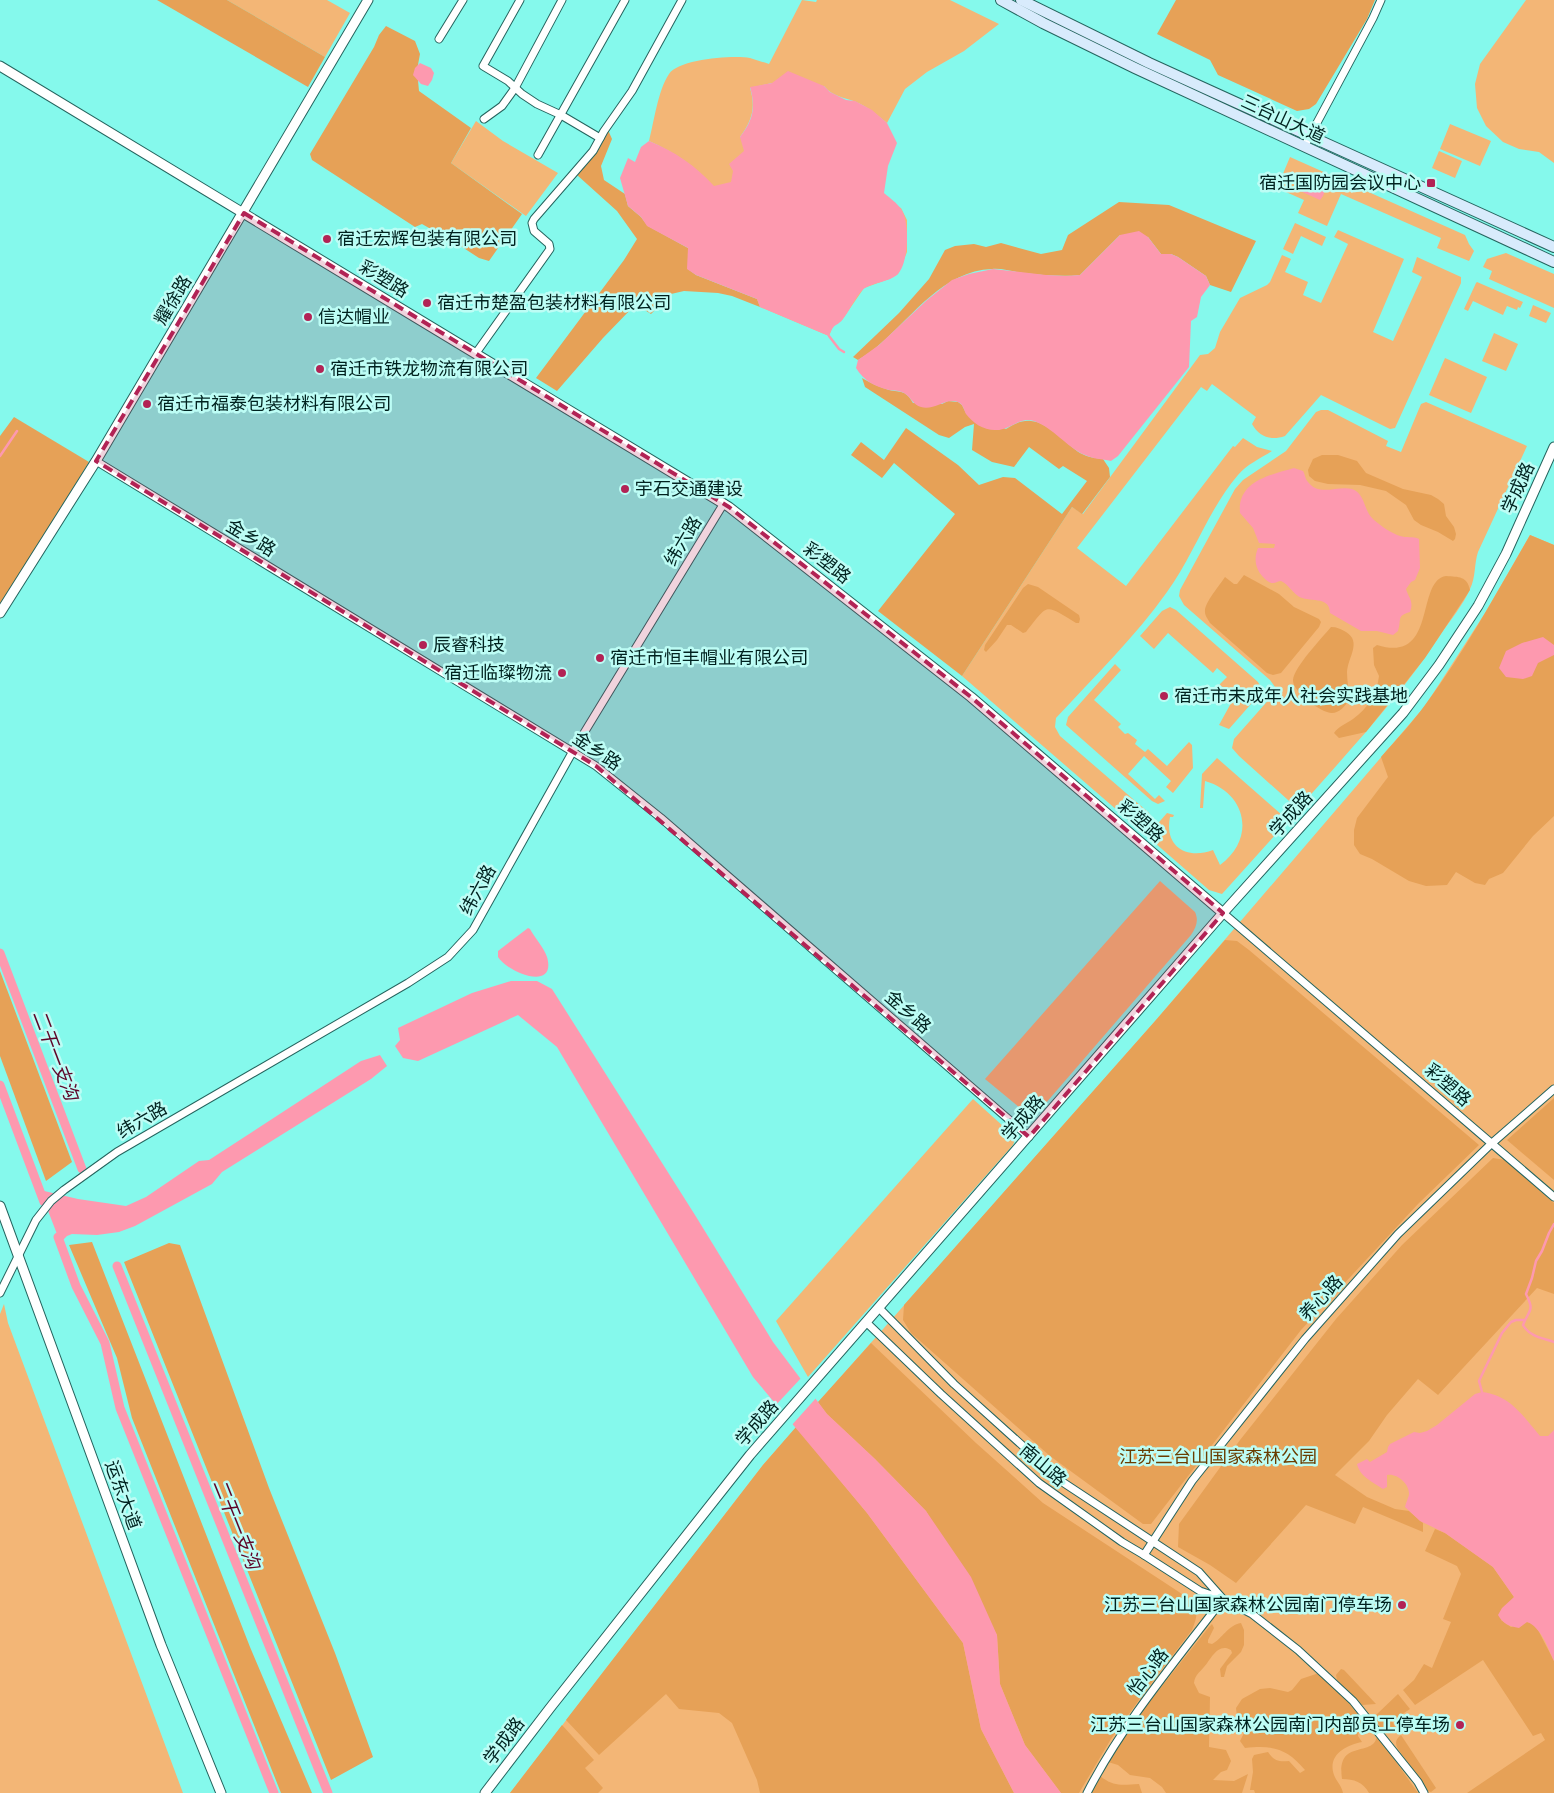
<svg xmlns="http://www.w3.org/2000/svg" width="1554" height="1793" viewBox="0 0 1554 1793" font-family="Signika,'Noto Sans SC',sans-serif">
  <rect width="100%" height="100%" fill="#85f9ec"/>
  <g fill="#f3b676">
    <polygon points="227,0 327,0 350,13 325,57"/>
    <path d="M802 0 816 2 817 0H950L999 24 964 51 927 72 905 89 887 123C877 115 868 107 856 102 844 97 833 97 824 86L772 83 750 88C756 108 752 120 740 137L901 208 907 220V252L898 274 889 279 864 288 842 320 833 326 829 336 760 307 714 187C695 166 674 152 649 141 654 122 658 90 669 74 679 59 733 55 750 58 756 60 763 62 769 64Z"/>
    <polygon points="1526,0 1554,0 1554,163 1539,152 1519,149 1503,142 1486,126 1477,108 1475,84 1480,64"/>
    <polygon points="476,121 503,141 558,173 526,216 451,163"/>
    <polygon points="1450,124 1491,141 1480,166 1440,149"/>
    <polygon points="1439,151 1462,161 1455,178 1432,168"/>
    <polygon points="1290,157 1465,235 1469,244 1474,251 1469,261 1437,248 1441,238 1341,194 1327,226 1298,213 1304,200 1277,188"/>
    <polygon points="1295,223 1326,237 1322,246 1301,236 1293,254 1283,249"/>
    <path d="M1338 230 1404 259 1373 332 1393 341 1422 277 1412 272 1417 257 1461 277V283L1395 428 1390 429 1321 395 1285 436C1271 441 1259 437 1252 424L1256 417 1212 384 1207 391 1201 387 1077 548 1126 586 1233 446 1235 447 1243 438 1257 447 1272 451C1261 458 1246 465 1238 475 1208 510 1194 555 1167 592 1135 637 1094 677 1056 718L1055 727 1060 736 1148 812 1151 816 1140 830 962 676 1072 507 1083 514 1200 355 1208 354 1215 348 1220 332 1240 298 1267 285 1270 282 1282 255 1291 259 1285 272 1308 282 1303 295 1321 303 1348 244 1334 237Z"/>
    <polygon points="1506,253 1554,274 1554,308 1489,279 1492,271 1483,267 1487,259"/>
    <polygon points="1477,282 1523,302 1520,308 1518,307 1517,310 1507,306 1503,315 1473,301 1468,311 1464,309 1476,283"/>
    <polygon points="1533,305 1551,313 1546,323 1529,316"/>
    <polygon points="1494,333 1518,344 1506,371 1482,361"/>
    <polygon points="1445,358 1487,377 1471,413 1429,395"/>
    <path d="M1426 402 1527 446 1478 552C1474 564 1476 577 1470 589 1463 605 1451 619 1441 634 1400 697 1348 752 1298 809L1239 756 1232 748 1234 739 1272 696 1275 687 1270 680 1184 605 1179 596 1180 590 1235 489 1243 480 1286 451 1316 412 1321 410H1328L1388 441 1386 446 1401 452 1421 404Z"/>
    <polygon points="1530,535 1554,545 1554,1793 510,1793 763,1465 1156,1020 1425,706 1485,613"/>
    <polygon points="1170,607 1176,610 1258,682 1261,687 1258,696 1229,729 1219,725 1236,694 1219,685 1227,677 1217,668 1213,673 1168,633 1154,649 1140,636 1162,611"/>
    <polygon points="1115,664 1121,670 1094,700 1121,724 1118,727 1125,734 1128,733 1137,740 1135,744 1145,752 1148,749 1167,766 1189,742 1192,745 1193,768 1173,793 1166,787 1171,781 1144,756 1128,774 1155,799 1159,795 1165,801 1158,804 1152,801 1066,725 1068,717"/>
    <path d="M1217 758 1282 815 1270 828 1276 834 1222 894 1209 890 1147 836 1167 813 1174 815 1173 817H1170C1164 846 1186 860 1213 850L1220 865C1256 839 1247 793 1205 781L1203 808H1200L1202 774Z"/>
    <path d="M1160 881 1195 912C1199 921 1196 927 1191 935L1039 1111 1029 1113 1020 1108 985 1079Z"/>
    <polygon points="973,1099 1013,1135 1015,1140 1013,1145 808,1377 776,1321"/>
    <polygon points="4,1304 8,1323 183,1793 0,1793 0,1314"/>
  </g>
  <g fill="#e6a157">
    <polygon points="157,0 227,0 325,57 308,87"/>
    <polygon points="1176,0 1375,0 1367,19 1316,104 1309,109 1297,111 1218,75 1210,60 1157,34"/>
    <polygon points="386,26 415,41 420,54 417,70 419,91 471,128 451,163 522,214 489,261 479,258 459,245 422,224 415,227 312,160 310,154 374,47 379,35"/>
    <polygon points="608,130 612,139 601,166 604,180 625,194 628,206 641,217 648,226 688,248 688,269 696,275 757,299 760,307 732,296 718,293 684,291 671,294 651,314 637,305 633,307 603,338 557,391 536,378 624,260 637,239 617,211 577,175 596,152"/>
    <path d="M1119 202 1169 205 1256 241 1231 292 1210 285 1206 276 1178 257 1171 254H1161L1148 237 1120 235 1080 275C1061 277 1042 275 1023 273 1013 272 1002 268 992 269 943 271 914 315 880 344 874 350 866 355 858 360L853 357 899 313 929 279 945 250 955 246 974 244 986 247 1001 243 1041 254 1062 250 1068 235Z"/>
    <path d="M862 378C870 383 879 387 889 390 901 393 905 389 913 403L942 404 948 401 958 402 962 405 966 413 1006 429C1014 424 1022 420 1031 421 1048 422 1066 444 1080 453 1087 457 1095 458 1103 459L1109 468 1110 477 1082 514 1072 507 962 676 878 611 955 514 894 463 882 478 851 455 861 442 884 460 906 428 958 465 979 485 1003 477 1015 478 1062 514 1087 481 1063 466 1059 469 1029 447 1014 467 992 462 972 450 974 424 965 427 949 438 939 435 865 387Z"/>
    <polygon points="14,417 89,462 0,606 0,436"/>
    <polygon points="1322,455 1338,455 1357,461 1366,473 1403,489 1431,495 1438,499 1444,504 1446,516 1454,527 1456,534 1455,539 1453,541 1438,532 1421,525 1414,520 1406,505 1386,491 1360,485 1328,484 1315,481 1309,476 1308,470 1313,459"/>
    <path d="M1530 535 1554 545V816L1533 836 1503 873 1489 879 1485 885 1475 883 1456 872 1447 885 1426 886 1409 881 1372 859 1360 854 1354 845V830L1357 818 1388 777 1381 757C1396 740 1412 723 1425 705 1465 651 1497 592 1530 535Z"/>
    <path d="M1244 575 1279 594 1294 607 1319 619 1321 622 1319 627 1281 673 1273 675 1267 673 1210 623C1208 619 1205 616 1205 612 1204 603 1220 585 1225 577L1234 584H1237Z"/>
    <path d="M1446 576C1459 577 1467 576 1470 590L1425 658 1366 732 1339 738 1334 733C1339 726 1346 724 1353 719 1368 708 1377 694 1379 676L1374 665 1373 648 1377 645C1438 664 1415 581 1446 576Z"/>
    <path d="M1028 584 1038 587 1079 615 1080 619 1079 623H1076C1044 604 1049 603 1026 632L1023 633 1011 625H1007L997 640 986 652 984 650 985 645 1023 588Z"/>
    <path d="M1331 627C1337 627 1341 629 1346 632 1362 642 1348 657 1347 672 1347 681 1349 690 1349 699 1346 706 1339 713 1332 713 1321 713 1292 691 1293 680 1294 667 1322 638 1331 627Z"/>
    <polygon points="1225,940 1237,941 1249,950 1479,1145 1418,1204 1301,1330 1151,1524 1143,1524 1050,1456 911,1333 903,1320 904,1305 1156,1020"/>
    <polygon points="0,971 72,1162 46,1181 0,1056"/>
    <polygon points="1554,1098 1554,1180 1507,1140"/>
    <polygon points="1493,1158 1505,1160 1554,1203 1554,1294 1537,1288 1438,1395 1418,1379 1387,1415 1369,1441 1335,1475 1367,1497 1395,1509 1409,1511 1423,1523 1423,1532 1363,1507 1355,1524 1306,1505 1236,1583 1210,1565 1178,1547 1179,1524 1240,1440 1336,1319 1402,1245"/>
    <polygon points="92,1242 250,1647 312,1793 281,1793 132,1418 117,1358 69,1245"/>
    <polygon points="169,1243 180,1245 269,1488 335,1653 373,1757 331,1780 124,1262"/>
    <path d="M871 1343 976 1443 1043 1503 1179 1592C1196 1605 1201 1609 1192 1630L1149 1686 1111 1739 1079 1793H1061L1025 1745 1000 1684 997 1635 926 1511 875 1459 827 1414 818 1402Z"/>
    <polygon points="796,1427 867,1513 963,1643 981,1729 1014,1793 760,1793 757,1780 732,1723 719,1713 679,1709 666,1694 599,1755 566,1720 763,1465"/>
    <polygon points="1435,1529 1445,1533 1493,1567 1514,1597 1501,1620 1511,1627 1527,1622 1531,1623 1537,1628 1554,1661 1554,1793 1467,1793 1545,1740 1541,1733 1533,1736 1483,1660 1415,1705 1403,1690 1414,1680 1424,1664 1432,1668 1451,1622 1443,1619 1461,1574 1457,1566 1425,1551"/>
    <path d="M1241 1623 1244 1630V1645L1241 1652 1227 1666 1224 1677H1221L1220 1669 1232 1653 1231 1650C1218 1642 1211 1659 1204 1667 1199 1673 1195 1675 1194 1683L1199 1693 1210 1697 1209 1747 1226 1750 1231 1761 1227 1770 1221 1772 1213 1780 1234 1781 1248 1774 1242 1793H1166L1162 1787 1150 1778 1130 1775 1118 1765 1108 1762 1138 1716 1209 1627 1212 1624 1214 1628 1208 1640V1643L1212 1644C1222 1639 1228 1625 1241 1623Z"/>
    <polygon points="1341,1669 1344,1670 1376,1704 1362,1705 1337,1680 1336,1675"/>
    <path d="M1319 1673 1345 1697 1369 1725C1362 1727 1359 1729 1358 1736L1362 1742C1346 1745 1327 1755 1334 1775 1336 1781 1342 1786 1343 1793H1255L1254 1790H1250L1253 1772 1252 1759 1254 1755 1268 1752C1274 1761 1279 1762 1289 1761L1300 1773 1305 1770C1287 1748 1272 1745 1245 1748L1240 1741 1245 1731 1244 1725 1237 1717 1236 1708 1242 1699 1260 1689 1270 1688 1288 1692 1292 1690 1301 1679Z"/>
    <path d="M1398 1694 1410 1709 1392 1721 1396 1729 1390 1733C1382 1731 1376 1724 1376 1715Z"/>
    <polygon points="562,1725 594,1760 585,1768 603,1788 598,1793 510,1793"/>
    <path d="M1377 1735 1418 1793H1369C1363 1782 1354 1779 1342 1779 1336 1737 1375 1759 1377 1735Z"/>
    <path d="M1401 1735 1436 1788 1431 1792 1428 1791 1398 1749C1395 1743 1395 1740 1401 1735Z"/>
    <path d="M1100 1776C1114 1787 1122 1785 1139 1784L1142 1793H1092Z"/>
  </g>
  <g fill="#fd99af">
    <polygon points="420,63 431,68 434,73 432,80 428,86 421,84 413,75 415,68"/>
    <path d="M788 71 824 86 830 92 846 100 855 101 872 110 887 123 897 143 888 166 884 193C890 198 897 203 901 209 910 221 909 264 897 275 888 282 875 282 865 288 857 293 849 312 843 319 837 327 834 322 829 336L760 307 757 299 696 275 687 269 688 248 647 226 641 217 628 206 620 178 628 158 635 162 641 147 649 141C674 151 696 166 714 186L731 182 733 171 729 164 744 151 740 137C753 120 756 108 750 87L772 83Z"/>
    <polygon points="1307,173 1328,182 1323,196 1320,200 1300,191 1299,187 1304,174"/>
    <path d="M1139 231 1148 237 1161 254H1171L1178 257 1206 276 1210 285 1201 297 1197 317 1191 321 1189 367 1118 456 1111 461C1102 459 1093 459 1085 455 1066 447 1054 428 1034 421 1020 416 1009 431 995 430 983 430 973 423 966 414 964 410 963 404 958 402 946 397 934 411 921 407 913 405 911 397 904 393 898 390 895 391 889 390 874 386 864 381 856 368L858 360 879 345 927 300 952 280 969 274 993 269 1046 275 1066 276 1080 275 1120 235Z"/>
    <path d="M1294 468 1303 471C1305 474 1305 479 1308 482 1319 497 1338 485 1352 489 1366 494 1363 511 1374 520 1381 526 1391 533 1400 536 1406 538 1413 536 1419 539L1420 568 1415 580 1411 582 1406 589C1409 599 1414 601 1410 612 1396 616 1402 619 1398 631L1393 635 1377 631H1361L1330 613C1330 595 1308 603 1298 596 1291 591 1289 585 1281 581 1278 581 1276 583 1273 583 1270 583 1267 581 1265 579 1256 571 1253 560 1258 548H1274L1275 544 1259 543 1253 528 1240 513C1237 481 1270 475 1294 468Z"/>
    <polygon points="1543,637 1554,645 1554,655 1538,663 1532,676 1523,679 1506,677 1499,668 1506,651 1522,643"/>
    <path d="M528 928 530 929C535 938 544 948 547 957 557 992 508 973 498 957V951Z"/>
    <polygon points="511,981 537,981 552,989 695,1215 773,1342 827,1414 875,1459 926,1511 971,1577 997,1635 1000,1684 1025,1745 1061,1793 1014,1793 981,1729 963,1643 867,1513 753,1377 557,1047 518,1015 418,1061 403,1058 395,1046 400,1040 398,1028 472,993"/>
    <polygon points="380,1055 387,1066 371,1079 222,1172 212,1184 135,1226 119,1232 97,1235 72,1234 67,1236 63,1240 62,1247 40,1190 78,1199 126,1206 146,1197 199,1161 209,1160 361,1061"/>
    <path d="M1482 1392C1510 1395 1523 1416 1540 1436H1548L1554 1430V1661C1548 1648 1541 1627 1527 1622L1519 1628C1509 1626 1503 1624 1498 1615L1502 1608 1514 1597 1493 1567 1445 1533 1420 1521 1405 1507C1406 1503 1408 1498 1409 1495 1410 1484 1397 1473 1387 1475V1487L1383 1489C1373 1482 1360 1477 1357 1464L1367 1459 1370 1462 1387 1452 1388 1447 1390 1444 1414 1432 1420 1433 1427 1431 1437 1425 1475 1394Z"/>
  </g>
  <polygon fill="#85f9ec" points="802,1377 817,1397 791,1426 775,1406"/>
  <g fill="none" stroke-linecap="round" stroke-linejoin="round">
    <g stroke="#fd99af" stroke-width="2.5">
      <polyline points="829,336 839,349 844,352"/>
      <polyline points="0,456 17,431"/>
      <path d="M1554 1224 1549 1233 1542 1251 1536 1261 1532 1278 1526 1294C1535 1312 1529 1309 1523 1325 1529 1336 1542 1338 1554 1342"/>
      <polyline points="1482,1392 1479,1381 1502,1333 1511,1322 1516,1320 1525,1320"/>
    </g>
    <g stroke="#fd99af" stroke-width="9">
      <polyline points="0,953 82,1169"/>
      <polyline points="0,1085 44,1202"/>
      <polyline points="58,1237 76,1286 105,1343 120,1408 274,1793"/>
      <polyline points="117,1266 328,1793"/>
    </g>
    <defs>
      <g id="minor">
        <polyline points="520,0 483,66 508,81 522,94 537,104 561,115 600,138"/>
        <polyline points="439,39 463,0"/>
        <polyline points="484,119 502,106 515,88 562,0"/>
        <polyline points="1304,147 1373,18 1381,0"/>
        <polyline points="538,155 625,0"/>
        <polyline points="476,353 550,249 549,244 534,231 532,223 534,219 593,151 604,131 632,91 682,0"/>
        <polyline points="96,461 596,766 661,818 1029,1137"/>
        <polyline points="1223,913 1554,1197"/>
        <polyline points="0,1293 36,1220 51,1201 64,1190 117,1152 408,983 448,957 473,930 573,751 724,503"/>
        <polyline points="867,1323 941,1394 1039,1483 1122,1542 1144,1555 1200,1591 1223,1599 1199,1572 1064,1483 954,1384 879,1308"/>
        <polyline points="1144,1555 1192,1481 1305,1339 1398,1234 1491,1144 1554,1089"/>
        <path d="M1087 1793C1123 1723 1175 1662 1223 1599L1252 1614 1298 1650 1353 1701 1418 1782 1424 1793"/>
      </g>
      <g id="tertiary">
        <polyline points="0,66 729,507 971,697 1223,913"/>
        <polyline points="0,613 96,461 368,0"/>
        <polyline points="0,1206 161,1645 221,1793"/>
        <polyline points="485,1793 550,1708 750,1455 1223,913 1403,713 1439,665 1478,606 1506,554 1554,447"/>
      </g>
      <g id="secondary">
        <polyline points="1001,0 1043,23 1135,68 1554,262"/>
        <polyline points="1021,0 1149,63 1554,247"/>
      </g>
    </defs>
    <use href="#minor" stroke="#25645e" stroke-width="9"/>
    <use href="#tertiary" stroke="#25645e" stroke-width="11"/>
    <use href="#secondary" stroke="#25645e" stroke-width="12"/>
    <use href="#minor" stroke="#fff" stroke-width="7"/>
    <use href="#tertiary" stroke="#fff" stroke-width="9"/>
    <use href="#secondary" stroke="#d8ebfc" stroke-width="10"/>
  </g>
  <path fill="#b22355" fill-opacity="0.2" stroke="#b22355" stroke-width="4" stroke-dasharray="10 6" stroke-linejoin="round" d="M244 213 729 507 971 697 1223 913 1029 1137 596 766 96 461Z"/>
  <g fill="#b22355" stroke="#bdfdf5" stroke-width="2">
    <rect x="1426" y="178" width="10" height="10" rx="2.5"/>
    <circle cx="327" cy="239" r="5"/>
    <circle cx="427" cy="303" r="5"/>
    <circle cx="308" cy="317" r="5"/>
    <circle cx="320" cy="369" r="5"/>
    <circle cx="147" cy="404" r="5"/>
    <circle cx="625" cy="489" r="5"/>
    <circle cx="423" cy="645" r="5"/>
    <circle cx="600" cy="658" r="5"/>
    <circle cx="562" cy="673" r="5"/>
    <circle cx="1164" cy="696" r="5"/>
    <circle cx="1402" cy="1605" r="5"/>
    <circle cx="1460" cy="1725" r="5"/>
  </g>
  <g text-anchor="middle" stroke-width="5" stroke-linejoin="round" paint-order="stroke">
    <g font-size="18" fill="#00221f" stroke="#bdfdf5">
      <text transform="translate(1283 119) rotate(25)" y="6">三台山大道</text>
      <text transform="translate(384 279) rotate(31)" y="6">彩塑路</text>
      <text transform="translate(173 300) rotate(-59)" y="6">耀徐路</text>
      <text transform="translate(1518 488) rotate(-66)" y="6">学成路</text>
      <text transform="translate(251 538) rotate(31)" y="6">金乡路</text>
      <text transform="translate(683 541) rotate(-59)" y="6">纬六路</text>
      <text transform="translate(827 563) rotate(38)" y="6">彩塑路</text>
      <text transform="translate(597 751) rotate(34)" y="6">金乡路</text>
      <text transform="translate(1291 814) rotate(-48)" y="6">学成路</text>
      <text transform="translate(1141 821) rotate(41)" y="6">彩塑路</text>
      <text transform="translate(478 890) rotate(-61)" y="6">纬六路</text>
      <text transform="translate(908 1012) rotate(41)" y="6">金乡路</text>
      <text transform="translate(1448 1085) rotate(41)" y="6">彩塑路</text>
      <text transform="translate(1023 1118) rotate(-49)" y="6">学成路</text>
      <text transform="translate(142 1120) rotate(-30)" y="6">纬六路</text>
      <text transform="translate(1321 1298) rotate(-48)" y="6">养心路</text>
      <text transform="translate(757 1423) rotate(-49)" y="6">学成路</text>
      <text transform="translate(1043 1465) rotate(40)" y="6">南山路</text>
      <text transform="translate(123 1495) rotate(70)" y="6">运东大道</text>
      <text transform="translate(1148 1672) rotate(-53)" y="6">怡心路</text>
      <text transform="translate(504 1741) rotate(-53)" y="6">学成路</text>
    </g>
    <g font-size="18" fill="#00221f" stroke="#bdfdf5" text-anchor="start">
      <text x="1421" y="189" text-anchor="end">宿迁国防园会议中心</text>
      <text x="337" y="245">宿迁宏辉包装有限公司</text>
      <text x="437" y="309">宿迁市楚盈包装材料有限公司</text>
      <text x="318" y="323">信达帽业</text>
      <text x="330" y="375">宿迁市铁龙物流有限公司</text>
      <text x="157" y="410">宿迁市福泰包装材料有限公司</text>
      <text x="635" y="495">宇石交通建设</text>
      <text x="433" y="651">辰睿科技</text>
      <text x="610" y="664">宿迁市恒丰帽业有限公司</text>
      <text x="552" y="679" text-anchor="end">宿迁临璨物流</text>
      <text x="1174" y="702">宿迁市未成年人社会实践基地</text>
      <text x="1392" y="1611" text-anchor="end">江苏三台山国家森林公园南门停车场</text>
      <text x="1450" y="1731" text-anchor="end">江苏三台山国家森林公园南门内部员工停车场</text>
    </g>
    <g font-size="18" fill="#6a3d00" stroke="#bdfdf5">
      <text x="1218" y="1463">江苏三台山国家森林公园</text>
    </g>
    <g font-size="19" font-style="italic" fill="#5f0528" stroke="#bdfdf5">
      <text transform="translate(56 1055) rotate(69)" y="7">二干一支沟</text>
      <text transform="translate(237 1524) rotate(68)" y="7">二干一支沟</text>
    </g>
  </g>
</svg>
